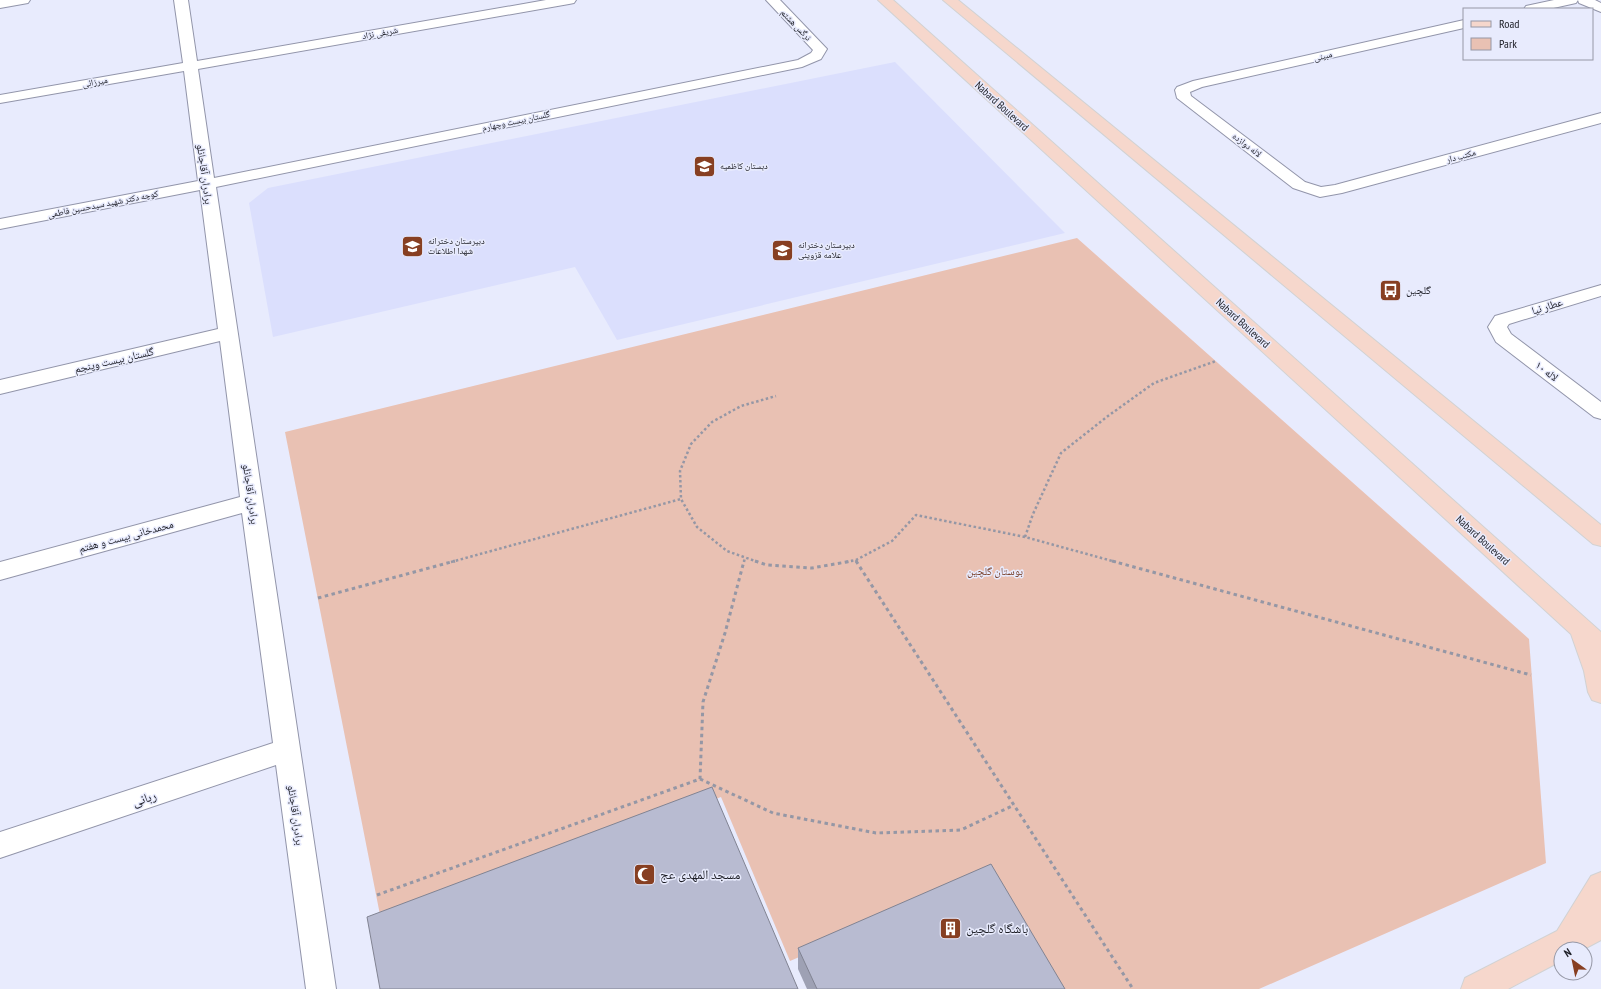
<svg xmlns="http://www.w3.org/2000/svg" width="1601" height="989" viewBox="0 0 1601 989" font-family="'PT Sans Narrow','Noto Naskh Arabic',sans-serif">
  <rect width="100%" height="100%" fill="#e8ebfd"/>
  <polygon fill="#dbdffd" points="895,62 1065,233 617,340 575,267 273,337 249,203 268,188"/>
  <polygon fill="#e9c1b3" points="1077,238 1529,639 1546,863 1259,989 1056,989 990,875 790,961 721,797 382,925 285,432"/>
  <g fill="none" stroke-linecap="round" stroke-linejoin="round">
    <defs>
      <g id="minor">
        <polygon points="0,0 30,0 28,3 0,8"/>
        <polygon points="174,0 188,0 197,61 546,0 576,0 574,3 569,4 198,69 214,178 798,60 811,53 813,50 766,0 780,0 827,49 821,59 802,67 216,187 336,989 306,989 276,765 0,858 0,832 273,743 242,513 0,580 0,562 240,497 220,341 0,394 0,380 218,329 200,190 0,229 0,219 198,181 184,71 0,103 0,95 183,63"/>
        <polygon points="1554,0 1595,0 1601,3 1601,12 1579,3 1578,0 1576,3 1549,9 1524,9 1526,6"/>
        <polygon points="1464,20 1464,28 1202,87 1190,92 1191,96 1305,182 1321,187 1335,185 1601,113 1601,123 1342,193 1320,197 1293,188 1177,98 1175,90 1177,87 1193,81"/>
        <polygon points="1601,285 1601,296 1509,324 1507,327 1511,334 1601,402 1601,419 1594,417 1496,342 1488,327 1495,316"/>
      </g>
      <g id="major">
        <polygon points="878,0 893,0 1601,632 1601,703 1592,700 1588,692 1584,671 1571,634"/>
        <polygon points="943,0 958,0 1601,525 1601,546 1593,544"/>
        <polygon points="1601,872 1601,940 1584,949 1561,949 1561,961 1508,989 1461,989 1465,978 1557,931 1591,876"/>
      </g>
    </defs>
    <use href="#minor" stroke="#9295aa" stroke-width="2"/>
    <use href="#major" stroke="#d1d2d3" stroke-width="2"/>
    <g stroke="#9597a5" stroke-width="2.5" stroke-dasharray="2.5 2.5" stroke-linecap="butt">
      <polyline points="1025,537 1033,514 1061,453 1108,416 1154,383 1216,361"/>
      <polyline points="856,560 857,562"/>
      <polyline points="451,562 681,499"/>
      <polyline points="744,562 745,557"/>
      <polyline points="758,562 727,551 697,527 681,499 680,471 691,444 712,422 741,406 776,396"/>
      <polyline points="846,562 856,560 892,541 916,515 1025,537 1116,562"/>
    </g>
    <g stroke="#9597a5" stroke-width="3" stroke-dasharray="3.5 3.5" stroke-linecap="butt">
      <polyline points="755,561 767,565 812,568 852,561"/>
      <polyline points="856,561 1133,989"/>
      <polyline points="1112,561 1531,675"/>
      <polyline points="318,598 455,561"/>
      <polyline points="700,779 773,813 876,833 961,830 1014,805"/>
      <polyline points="377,895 700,779 703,702 725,633 744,561"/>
    </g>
    <use href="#minor" fill="#fff" fill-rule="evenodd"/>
    <use href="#major" fill="#f6d7cc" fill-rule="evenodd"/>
  </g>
  <polygon fill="#9ea1b4" points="798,948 1065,989 807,989 798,969"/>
  <g fill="#b8bbd1" stroke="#818392">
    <polygon points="712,787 798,989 380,989 367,917"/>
    <polygon points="991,864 1065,989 817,989 798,948"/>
  </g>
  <defs>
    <symbol id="school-square" viewBox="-11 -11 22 22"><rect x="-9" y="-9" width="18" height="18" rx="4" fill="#873f22" stroke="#e8ebfd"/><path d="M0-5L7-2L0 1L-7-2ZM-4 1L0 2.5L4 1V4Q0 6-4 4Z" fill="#fff"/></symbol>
    <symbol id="bus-square" viewBox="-11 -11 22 22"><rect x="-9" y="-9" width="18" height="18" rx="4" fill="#873f22" stroke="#e8ebfd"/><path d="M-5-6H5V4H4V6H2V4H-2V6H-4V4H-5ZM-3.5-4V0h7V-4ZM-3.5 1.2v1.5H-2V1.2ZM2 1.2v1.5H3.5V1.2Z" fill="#fff"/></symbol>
    <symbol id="mosque-square" viewBox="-11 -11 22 22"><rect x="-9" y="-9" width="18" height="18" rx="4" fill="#873f22" stroke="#e8ebfd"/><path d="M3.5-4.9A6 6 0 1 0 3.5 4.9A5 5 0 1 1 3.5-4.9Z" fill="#fff"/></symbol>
    <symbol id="building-square" viewBox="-11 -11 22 22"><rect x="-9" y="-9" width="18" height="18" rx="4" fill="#873f22" stroke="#e8ebfd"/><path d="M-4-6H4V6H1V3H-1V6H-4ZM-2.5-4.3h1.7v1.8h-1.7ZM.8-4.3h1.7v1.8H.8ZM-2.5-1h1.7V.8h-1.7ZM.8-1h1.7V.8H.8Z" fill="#fff"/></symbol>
  </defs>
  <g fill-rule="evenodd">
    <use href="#school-square" x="692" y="154" width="25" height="25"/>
    <use href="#school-square" x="400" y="234" width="25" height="25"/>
    <use href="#school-square" x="770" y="238" width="25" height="25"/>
    <use href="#bus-square" x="1378" y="278" width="25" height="25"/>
    <use href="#mosque-square" x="632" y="862" width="25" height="25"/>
    <use href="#building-square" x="938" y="916" width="25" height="25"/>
  </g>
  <g text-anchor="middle" stroke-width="3" stroke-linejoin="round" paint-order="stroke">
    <g font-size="9" fill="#1b1c24" stroke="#e8ebfd">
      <text transform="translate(796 25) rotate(46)" y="3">نرگس هشتم</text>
      <text transform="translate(380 33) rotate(-10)" y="3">شریفی نژاد</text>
      <text transform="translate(1323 56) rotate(-13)" y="3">مبینی</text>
      <text transform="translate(95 82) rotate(-10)" y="3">میرزائی</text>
      <text transform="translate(516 121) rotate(-12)" y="3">گلستان بیست وچهارم</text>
      <text transform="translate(1247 145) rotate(37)" y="3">لاله دوازده</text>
      <text transform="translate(1461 156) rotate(-15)" y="3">مکتب دار</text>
      <text transform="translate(103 204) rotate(-11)" y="3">کوچه دکتر شهید سیدحسین فاطمی</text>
    </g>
    <g font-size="9" fill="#1b1c24" stroke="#e8ebfd" text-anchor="start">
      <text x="720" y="169">دبستان کاظمیه</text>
      <text x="428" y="244">دبیرستان دخترانه<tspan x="428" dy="10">شهدا اطلاعات</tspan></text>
      <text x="798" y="248">دبیرستان دخترانه<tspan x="798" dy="10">علامه قزوینی</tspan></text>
    </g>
    <g font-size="11" fill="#1b1c24" stroke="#e8ebfd">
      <text transform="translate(1002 106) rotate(42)" y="4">Nabard Boulevard</text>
      <text transform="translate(205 174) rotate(82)" y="4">برادران آقاجانلو</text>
      <text transform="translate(1547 306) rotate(-17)" y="4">عطار نیا</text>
      <text transform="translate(1243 323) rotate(42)" y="4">Nabard Boulevard</text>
      <text transform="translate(114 360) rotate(-13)" y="4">گلستان بیست وپنجم</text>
      <text transform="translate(1547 371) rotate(37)" y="4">لاله ۱۰</text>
      <text transform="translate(251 494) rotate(82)" y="4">برادران آقاجانلو</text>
      <text transform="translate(126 536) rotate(-15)" y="4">محمدخانی بیست و هفتم</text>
      <text transform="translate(1483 540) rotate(42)" y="4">Nabard Boulevard</text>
      <text transform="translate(296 815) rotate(82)" y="4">برادران آقاجانلو</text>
    </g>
    <g font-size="11" fill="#1b1c24" stroke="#e8ebfd" text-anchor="start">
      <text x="1406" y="294">گلچین</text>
    </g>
    <g font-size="11" fill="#783f29" stroke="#e8ebfd">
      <text x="995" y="575">بوستان گلچین</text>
    </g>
    <g font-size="13" fill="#1b1c24" stroke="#e8ebfd">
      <text transform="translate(144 798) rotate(-18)" y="5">ربانی</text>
    </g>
    <g font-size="13" fill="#1b1c24" stroke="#e8ebfd" text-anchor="start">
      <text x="660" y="879">مسجد المهدی عج</text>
      <text x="966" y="933">باشگاه گلچین</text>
    </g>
  </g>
  <rect x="1463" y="8" width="130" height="52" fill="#e8ebfd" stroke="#9698a6"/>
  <rect x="1471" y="21" width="20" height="6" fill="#f6d7cc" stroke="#9698a6"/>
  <text x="1499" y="28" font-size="12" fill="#1b1c24">Road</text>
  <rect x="1471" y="38" width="20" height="12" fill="#e9c1b3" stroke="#9698a6"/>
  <text x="1499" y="48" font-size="12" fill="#1b1c24">Park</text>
  <g transform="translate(1573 961) rotate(327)"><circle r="19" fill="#e8ebfd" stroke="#9698a6"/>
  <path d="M0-3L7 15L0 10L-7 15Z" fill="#873f22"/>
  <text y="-6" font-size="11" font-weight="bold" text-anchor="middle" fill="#1b1c24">N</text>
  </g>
</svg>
